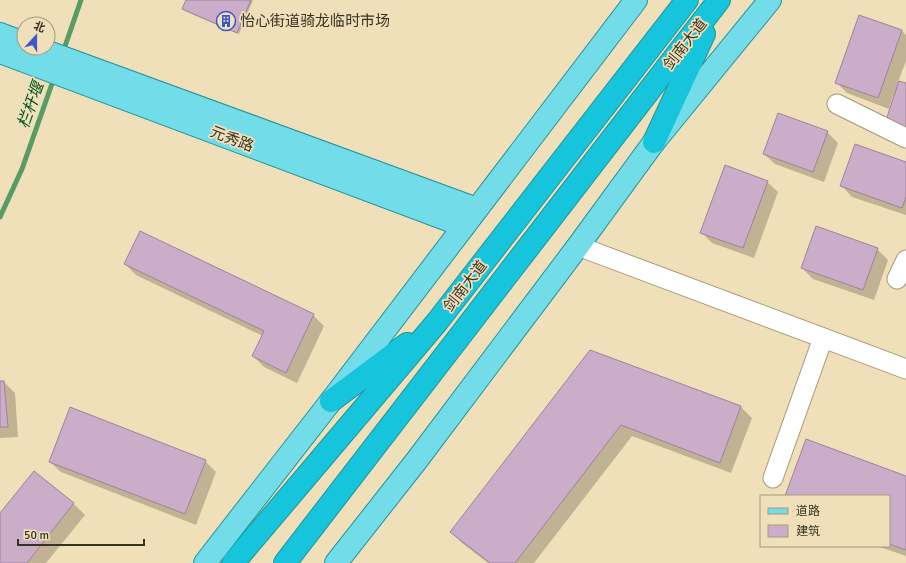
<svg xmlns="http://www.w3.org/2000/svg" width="906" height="563" viewBox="0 0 906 563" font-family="Signika,'Noto Sans SC',sans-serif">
  <rect width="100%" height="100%" fill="#efe0ba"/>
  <g fill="#0003">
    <polygon points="188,0 253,0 239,34 185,11 184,9"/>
    <polygon points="860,16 902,31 906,35 906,61 898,82 906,85 895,97 893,96 889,109 847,93 836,82"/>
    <polygon points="827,132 838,143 824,182 775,164 764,154"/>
    <polygon points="906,163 906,215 852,197 842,186"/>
    <polygon points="767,182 778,192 754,258 712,243 701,232"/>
    <polygon points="877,249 888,260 874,300 813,279 802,268"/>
    <polygon points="125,264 313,315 324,326 297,383 264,367 253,356 263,336 136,275"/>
    <polygon points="590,351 741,407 752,418 731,473 632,436 534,563 488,563 462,543 451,532"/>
    <polygon points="0,382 4,382 15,393 18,437 0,438"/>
    <polygon points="205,461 216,472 196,525 61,472 50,462"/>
    <polygon points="34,472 74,504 85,515 46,563 0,563 0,515"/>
    <polygon points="906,477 906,556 877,546 889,546 889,496 786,496"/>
  </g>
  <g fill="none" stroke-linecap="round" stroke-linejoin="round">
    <g stroke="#599b65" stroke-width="5">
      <polyline points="63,52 81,0"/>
      <polyline points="0,217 22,169 54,78"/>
    </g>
  </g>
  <g fill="#ccadc9" stroke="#9e819c">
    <polygon points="186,0 251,0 237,33 182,9"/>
    <polygon points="859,15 902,30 878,98 835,83"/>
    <polygon points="899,81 906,83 906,130 885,123"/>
    <polygon points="778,113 828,131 813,172 763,154"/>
    <polygon points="855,144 906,162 906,197 902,208 840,186"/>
    <polygon points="725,165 768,181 743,248 700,233"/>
    <polygon points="816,226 878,248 863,290 801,268"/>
    <polygon points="140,231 314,314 286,373 252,356 264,331 124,264"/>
    <polygon points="590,350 741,406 720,463 621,425 515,563 490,563 450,532"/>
    <polygon points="0,381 4,381 8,427 0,427"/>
    <polygon points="70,407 206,460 185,514 49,462"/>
    <polygon points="806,439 906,476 906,550 889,544 889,496 785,496"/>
    <polygon points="34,471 74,503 27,563 0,563 0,513"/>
  </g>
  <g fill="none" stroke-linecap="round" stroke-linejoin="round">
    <defs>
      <g id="minor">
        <polyline points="837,104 906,138"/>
        <polyline points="578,246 906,369"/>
        <polyline points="897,279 906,260"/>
        <polyline points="773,478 823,338"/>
      </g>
      <g id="major">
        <polyline points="0,34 24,43"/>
        <polyline points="37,48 477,209"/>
        <polyline points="0,52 464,226"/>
        <polyline points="205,563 331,401 636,0"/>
        <polyline points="336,563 417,460 578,246 654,142 770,0"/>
      </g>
      <g id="highway">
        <polyline points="654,142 704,34"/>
        <polyline points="331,401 407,344"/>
        <polyline points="233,563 437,322 687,0"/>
        <polyline points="285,563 719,0"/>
      </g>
    </defs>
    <use href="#minor" stroke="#a69875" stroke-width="21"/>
    <use href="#major" stroke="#22929b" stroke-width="24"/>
    <use href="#highway" stroke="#22929b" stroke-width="24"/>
    <use href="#minor" stroke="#fff" stroke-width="19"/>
    <use href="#major" stroke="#73dce9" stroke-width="22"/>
    <use href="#highway" stroke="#16c5db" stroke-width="22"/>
  </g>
  <defs>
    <symbol id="building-ring" viewBox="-11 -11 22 22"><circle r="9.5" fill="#efe0ba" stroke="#3c57ca" stroke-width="1.5"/><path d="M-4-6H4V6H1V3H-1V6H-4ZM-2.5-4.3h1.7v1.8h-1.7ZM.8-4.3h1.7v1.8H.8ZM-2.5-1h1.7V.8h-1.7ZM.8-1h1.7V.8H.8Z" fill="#3c57ca"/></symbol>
  </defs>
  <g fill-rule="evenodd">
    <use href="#building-ring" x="215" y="10" width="22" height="22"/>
  </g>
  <g text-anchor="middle" stroke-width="3.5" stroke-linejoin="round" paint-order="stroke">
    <g font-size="15" fill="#383223" stroke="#efe0ba" text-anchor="start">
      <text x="240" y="26">怡心街道骑龙临时市场</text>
    </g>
    <g font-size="15" fill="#383223" stroke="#efe0ba">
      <text transform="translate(685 44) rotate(-52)" y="5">剑南大道</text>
      <text transform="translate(232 139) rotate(21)" y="5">元秀路</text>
      <text transform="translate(465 286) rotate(-52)" y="5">剑南大道</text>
    </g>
    <g font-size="16" font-style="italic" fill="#035421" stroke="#efe0ba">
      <text transform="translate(30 105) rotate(-70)" y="6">栏杆堰</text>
    </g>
  </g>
  <rect x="760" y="495" width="130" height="52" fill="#efe0ba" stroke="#a69a7e"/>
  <rect x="768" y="508" width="20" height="6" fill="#73dce9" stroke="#a69a7e"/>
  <text x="796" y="515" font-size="12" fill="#383223">道路</text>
  <rect x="768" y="525" width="20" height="12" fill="#ccadc9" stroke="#a69a7e"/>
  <text x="796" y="535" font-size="12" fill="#383223">建筑</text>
  <g transform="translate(36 36) rotate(21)"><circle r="19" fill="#efe0ba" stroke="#a69a7e"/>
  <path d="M0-3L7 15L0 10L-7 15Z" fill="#3c57ca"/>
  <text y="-6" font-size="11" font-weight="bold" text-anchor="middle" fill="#383223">北</text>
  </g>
  <path d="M18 539v6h126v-6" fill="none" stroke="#383223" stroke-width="2"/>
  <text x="24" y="539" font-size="12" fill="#383223" stroke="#efe0ba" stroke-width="3" paint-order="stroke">50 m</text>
</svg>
